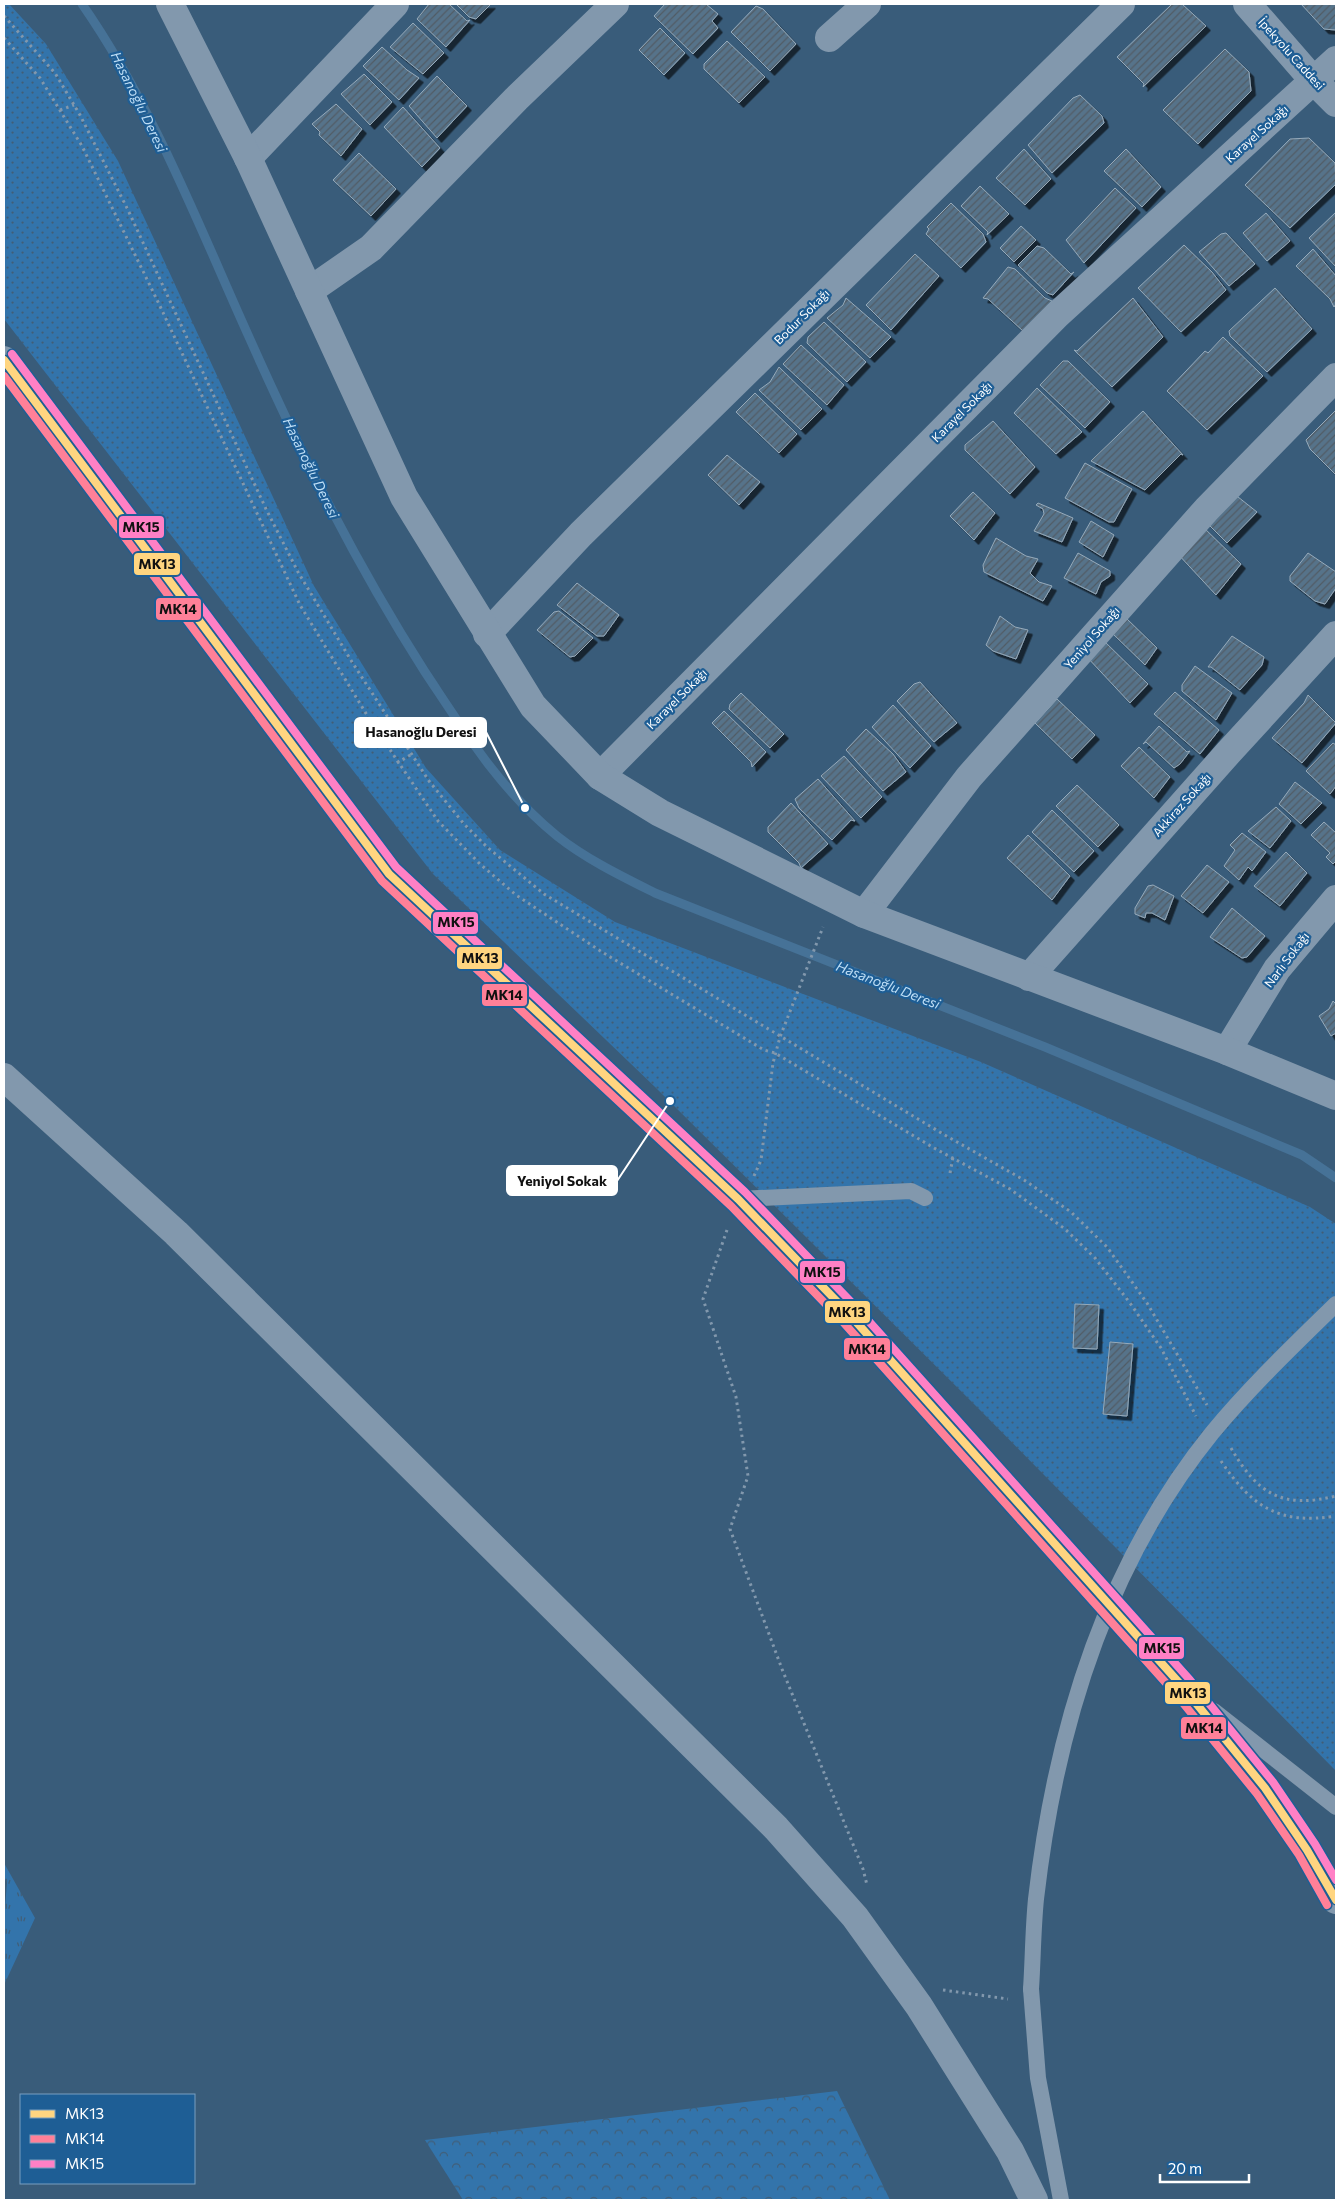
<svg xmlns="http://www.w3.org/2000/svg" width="1340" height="2204" viewBox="0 0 1340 2204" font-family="Commissioner,sans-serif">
  <defs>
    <pattern id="grass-tufts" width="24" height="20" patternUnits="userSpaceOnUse" patternTransform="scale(1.25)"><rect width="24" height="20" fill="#3374ab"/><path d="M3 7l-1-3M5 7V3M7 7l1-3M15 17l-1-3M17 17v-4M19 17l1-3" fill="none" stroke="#415e77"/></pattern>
    <pattern id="forest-crowns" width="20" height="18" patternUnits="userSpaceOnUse" patternTransform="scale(1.25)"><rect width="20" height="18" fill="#3374ab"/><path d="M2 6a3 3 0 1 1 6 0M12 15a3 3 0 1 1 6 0" fill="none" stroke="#415e77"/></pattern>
    <pattern id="park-dots" width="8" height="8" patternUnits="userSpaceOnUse" patternTransform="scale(1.25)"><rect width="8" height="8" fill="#3374ab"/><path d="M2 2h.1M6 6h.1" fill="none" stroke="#415e77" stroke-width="1.8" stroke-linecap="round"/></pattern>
    <pattern id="building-hatch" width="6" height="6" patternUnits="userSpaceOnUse" patternTransform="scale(1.25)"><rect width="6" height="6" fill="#57738a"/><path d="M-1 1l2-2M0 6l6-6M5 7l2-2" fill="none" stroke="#505c65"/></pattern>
    <filter id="shadow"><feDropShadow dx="4.5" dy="4.5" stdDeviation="0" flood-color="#0009"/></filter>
  </defs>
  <rect width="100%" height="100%" fill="#395c7a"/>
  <polygon fill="url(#grass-tufts)" points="4,1863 35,1918 4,1985 4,1919 7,1883 4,1876"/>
  <polygon fill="url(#forest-crowns)" points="837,2091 890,2200 463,2200 425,2140"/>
  <polygon fill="url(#park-dots)" points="4,4 9,4 46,44 118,161 314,586 426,768 500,850 615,922 981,1062 1310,1207 1336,1224 1336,1771 977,1407 654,1086 433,874 4,319"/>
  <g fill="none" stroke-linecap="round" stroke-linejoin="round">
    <path stroke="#467297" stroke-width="9" d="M82 4C153 106 198 224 249 337 301 454 356 564 425 672 465 732 500 790 557 836 586 859 621 876 655 893L1045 1047 1302 1155 1336 1178"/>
  </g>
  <g fill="url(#building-hatch)" stroke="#96aaba" filter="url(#shadow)">
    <polygon points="429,4 449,4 467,21 470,20 446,47 417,19"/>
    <polygon points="456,4 491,4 476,19 469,17"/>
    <polygon points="665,4 706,4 718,14 712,21 718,28 693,54 654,16"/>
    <polygon points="1172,4 1182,4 1206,26 1143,87 1144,84 1117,57"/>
    <polygon points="1301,4 1336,4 1336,30 1324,29"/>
    <polygon points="756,6 763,9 796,44 770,71 731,32"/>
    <polygon points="413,23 444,53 423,74 390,47"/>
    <polygon points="660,28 685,53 664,75 639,50"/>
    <polygon points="727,41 765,77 739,103 704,69 704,64"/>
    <polygon points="382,47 407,70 419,78 399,100 363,66"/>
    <polygon points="1225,49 1249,72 1251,91 1198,144 1163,110"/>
    <polygon points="364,74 392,102 370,125 341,94"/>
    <polygon points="437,76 467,106 437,138 409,106"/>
    <polygon points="1080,95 1102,116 1104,123 1052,173 1028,145 1073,98"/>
    <polygon points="336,104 362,129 341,156 319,135 320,132 312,124"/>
    <polygon points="403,107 440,148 422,167 384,127"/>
    <polygon points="1309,138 1335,163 1336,184 1290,228 1245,185 1290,139"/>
    <polygon points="1024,149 1051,179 1025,205 996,178"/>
    <polygon points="1126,149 1161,187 1142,207 1104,171"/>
    <polygon points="359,153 396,189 371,216 333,180"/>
    <polygon points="980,186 1009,214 987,235 988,232 961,206"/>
    <polygon points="1115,188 1136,208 1084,263 1066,240"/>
    <polygon points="951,203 983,234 986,242 961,268 926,234 929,229 927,227"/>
    <polygon points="1336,212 1336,267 1309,238"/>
    <polygon points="1266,213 1290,241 1267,261 1243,233"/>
    <polygon points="1021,226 1036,240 1014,262 1000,248"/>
    <polygon points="1226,233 1255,264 1229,286 1199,252 1221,234"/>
    <polygon points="1184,245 1212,272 1226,290 1181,332 1138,288"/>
    <polygon points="1037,246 1044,248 1071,274 1074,272 1053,295 1047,293 1018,265"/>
    <polygon points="1313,249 1336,276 1336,304 1334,307 1330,299 1296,266"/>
    <polygon points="915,254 939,276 891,330 866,305"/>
    <polygon points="1008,267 1015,269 1045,298 1052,301 1023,331 988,299 983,298"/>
    <polygon points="1275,288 1312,329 1267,372 1230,336 1229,331"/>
    <polygon points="846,298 891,337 870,358 827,318 843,305"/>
    <polygon points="1133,298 1163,337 1112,387 1074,350 1077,351"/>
    <polygon points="824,322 866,362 847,382 807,343 808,337"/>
    <polygon points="1223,337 1263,376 1207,430 1167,391 1205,351 1208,353"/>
    <polygon points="801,345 844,385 827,405 783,364"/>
    <polygon points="1063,361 1068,361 1110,402 1085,428 1040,385"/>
    <polygon points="779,367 822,409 801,430 759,390 770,382"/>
    <polygon points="1037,388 1082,432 1056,454 1014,413"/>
    <polygon points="755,393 797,434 779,453 736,412"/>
    <polygon points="1336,410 1336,475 1310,449 1306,440"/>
    <polygon points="1143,411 1183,455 1181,454 1145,490 1091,461"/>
    <polygon points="993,421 1035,467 1010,494 965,450 965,445"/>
    <polygon points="727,455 760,482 739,505 708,475"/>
    <polygon points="1085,463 1132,489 1114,522 1109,522 1065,498"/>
    <polygon points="1228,489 1257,512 1227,543 1201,517"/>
    <polygon points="973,492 995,513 974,540 950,516"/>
    <polygon points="1038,503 1073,518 1062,542 1034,531 1044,514 1043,509 1036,505"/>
    <polygon points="1091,521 1114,535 1103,557 1079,542"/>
    <polygon points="1199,523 1241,564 1216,595 1176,552"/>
    <polygon points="996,538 1026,556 1038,559 1030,573 1039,582 1052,586 1043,601 984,572 983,565"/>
    <polygon points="1078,553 1110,571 1110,576 1101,582 1096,594 1064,578"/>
    <polygon points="1308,553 1336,572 1336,588 1325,604 1315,601 1290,581 1290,576"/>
    <polygon points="577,583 619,615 604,636 597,636 557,605"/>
    <polygon points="559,611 593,638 575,656 570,657 537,630 554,612"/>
    <polygon points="1000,616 1015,627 1028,630 1016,659 993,651 986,645"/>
    <polygon points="1126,618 1157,648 1145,665 1112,633"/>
    <polygon points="1232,636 1264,657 1262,665 1240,690 1211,667 1208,667"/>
    <polygon points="1102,639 1148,684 1130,703 1086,656"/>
    <polygon points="1195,666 1232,693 1216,720 1182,691 1182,685"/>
    <polygon points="920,682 957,723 934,742 897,701 914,684"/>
    <polygon points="1175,692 1219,730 1200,754 1154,714"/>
    <polygon points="741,693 784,734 770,748 729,709 730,704"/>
    <polygon points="1308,695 1336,723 1302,763 1272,738 1304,703"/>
    <polygon points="1057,699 1095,735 1072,759 1035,723"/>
    <polygon points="893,705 931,746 910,768 872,727"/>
    <polygon points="724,711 766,752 752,767 751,762 712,723"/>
    <polygon points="1159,726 1187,752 1190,751 1180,764 1174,768 1146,742 1143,744"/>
    <polygon points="866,729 893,754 906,772 883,791 846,750"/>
    <polygon points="1333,743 1336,745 1336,786 1330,794 1306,771"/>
    <polygon points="1139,747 1170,777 1154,798 1121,766"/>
    <polygon points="844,756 882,797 861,818 821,776"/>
    <polygon points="818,779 855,821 851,820 832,840 799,808 795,799"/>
    <polygon points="1295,782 1322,803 1301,824 1279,804"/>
    <polygon points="1077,785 1119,825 1098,847 1056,806"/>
    <polygon points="791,803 828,844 801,868 799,863 768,832 768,827"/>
    <polygon points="1276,807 1291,821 1270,848 1248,831"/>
    <polygon points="1052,810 1094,851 1074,872 1032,832"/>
    <polygon points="1324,822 1336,833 1336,861 1333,864 1326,857 1330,853 1311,835"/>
    <polygon points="1242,833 1266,852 1252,871 1248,867 1239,880 1224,866 1235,850 1230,845"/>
    <polygon points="1028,835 1070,876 1052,900 1007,858"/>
    <polygon points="1286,852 1307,873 1280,906 1254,886"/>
    <polygon points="1207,865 1229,882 1203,913 1181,896"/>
    <polygon points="1153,885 1174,896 1165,920 1152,913 1146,913 1145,918 1135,914 1135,908 1148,886"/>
    <polygon points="1232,908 1265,936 1247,957 1242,958 1210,937"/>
    <polygon points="1333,1001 1336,1004 1336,1033 1331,1036 1319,1016 1329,1009"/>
    <polygon points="1075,1304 1099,1305 1097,1349 1073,1348"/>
    <polygon points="1110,1342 1133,1344 1127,1416 1103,1414"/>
  </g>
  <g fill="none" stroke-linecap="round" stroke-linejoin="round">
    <g stroke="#8298ad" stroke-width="3" stroke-dasharray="2.5 4" stroke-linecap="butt">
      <polyline points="4,16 55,73 80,115 128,210 266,509 298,572 352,662 429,781 464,824 487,847 544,894 943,1134 1024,1180 1071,1212 1107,1247 1147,1303 1207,1405"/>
      <polyline points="4,38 40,78 82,146 159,304 300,605 370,720 438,821 480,864 516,895 602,952 764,1050 775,1053 934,1148 1010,1189 1065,1229 1095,1258 1130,1303 1161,1348 1196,1416"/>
      <polyline points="60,110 74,105"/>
      <polyline points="397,763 412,754"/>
      <polyline points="950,1173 953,1157"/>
      <polyline points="754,1176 761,1160 773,1063 780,1037 823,927"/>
      <polyline points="727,1230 703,1299 736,1397 748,1476 730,1529 782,1669 863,1869 867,1885"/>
      <path d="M1231 1448C1258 1495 1283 1509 1336 1496"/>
      <path d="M1221 1461C1252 1507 1279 1525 1336 1516"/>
      <polyline points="943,1990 1008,1999"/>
    </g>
    <g stroke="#8298ad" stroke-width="16">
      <polyline points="738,1199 911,1191 925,1198"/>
      <polyline points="1214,1711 1336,1807"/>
      <polyline points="1031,1989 1038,2078 1061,2200"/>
    </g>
    <g stroke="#8298ad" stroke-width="28">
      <polyline points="1247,4 1314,81 1336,103"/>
      <polyline points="829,38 867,4"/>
      <polyline points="248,158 395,4"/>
      <polyline points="309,291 371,248 516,99 615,4"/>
      <polyline points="487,634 581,534 1121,4"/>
      <polyline points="600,776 1057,315 1336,60"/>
      <polyline points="864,914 969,777 1207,509 1336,377"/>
      <polyline points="1029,977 1228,753 1336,635"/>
      <polyline points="1227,1051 1277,969 1336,899"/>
    </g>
    <g stroke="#8298ad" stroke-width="28">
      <polyline points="170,4 248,158 404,497 533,706 600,776 660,813 864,914 1227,1051 1336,1096"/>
      <polyline points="4,360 389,874 738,1199 850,1315 1182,1686 1265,1788 1307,1850 1336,1900"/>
      <polyline points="4,1077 176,1233 776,1828 855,1917 919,2006 1010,2151 1034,2200"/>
    </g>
    <path stroke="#8298ad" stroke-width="16" d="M1031 1989C1033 1959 1033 1929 1036 1899 1055 1733 1105 1565 1212 1433 1250 1387 1293 1346 1336 1304"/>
    <defs>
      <polyline id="bus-1" points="4,360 389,874 738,1199 850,1315 1182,1686 1265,1788 1307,1850 1336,1900"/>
      <polyline id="bus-2" points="4,376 382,881 731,1206 843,1322 1174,1692 1257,1794 1299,1855 1327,1905"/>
      <polyline id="bus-3" points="12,354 396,867 745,1192 857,1308 1190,1680 1273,1782 1315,1844 1336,1880"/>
    </defs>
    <use href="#bus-1" stroke="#1e5e95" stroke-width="11"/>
    <use href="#bus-2" stroke="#1e5e95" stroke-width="11"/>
    <use href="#bus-3" stroke="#1e5e95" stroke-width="11"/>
    <use href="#bus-1" stroke="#ffd580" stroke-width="8"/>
    <use href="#bus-2" stroke="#ff8098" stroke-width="8"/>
    <use href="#bus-3" stroke="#ff80c5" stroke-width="8"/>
  </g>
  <g text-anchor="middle" stroke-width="4.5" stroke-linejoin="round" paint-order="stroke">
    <g font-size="12" fill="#fff" stroke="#1e5e95">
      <text transform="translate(1291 54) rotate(48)" y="4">İpekyolu Caddesi</text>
      <text transform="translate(1257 134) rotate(-42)" y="4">Karayel Sokağı</text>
      <text transform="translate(802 317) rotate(-45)" y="4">Bodur Sokağı</text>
      <text transform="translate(962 412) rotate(-45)" y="4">Karayel Sokağı</text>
      <text transform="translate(1092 638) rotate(-49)" y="4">Yeniyol Sokağı</text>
      <text transform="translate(677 699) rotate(-45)" y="4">Karayel Sokağı</text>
      <text transform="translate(1182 805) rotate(-48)" y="4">Akkiraz Sokağı</text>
      <text transform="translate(1287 960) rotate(-53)" y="4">Narlı Sokağı</text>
    </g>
    <g font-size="14" font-style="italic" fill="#bdddf5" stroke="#1e5e95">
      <text transform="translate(139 102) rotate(64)" y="5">Hasanoğlu Deresi</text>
      <text transform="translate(311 468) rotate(64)" y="5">Hasanoğlu Deresi</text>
      <text transform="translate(888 985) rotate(21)" y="5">Hasanoğlu Deresi</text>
    </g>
  </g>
  <path fill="none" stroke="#fff" stroke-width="2" d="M525 808L486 732M670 1101L617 1181"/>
  <g fill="#fff" stroke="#1e5e95" stroke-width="2">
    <circle cx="525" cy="808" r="5"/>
    <circle cx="670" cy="1101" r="5"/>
  </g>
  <g fill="#fff" stroke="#fff" stroke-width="2">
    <rect x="355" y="718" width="131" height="29" rx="5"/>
    <rect x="507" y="1166" width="110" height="29" rx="5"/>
  </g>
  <g font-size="14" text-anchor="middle" font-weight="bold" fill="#111">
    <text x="421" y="737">Hasanoğlu Deresi</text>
    <text x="562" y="1186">Yeniyol Sokak</text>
  </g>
  <g stroke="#1e5e95" stroke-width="2">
    <rect x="118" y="515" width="47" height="24" rx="5" fill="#ff80c5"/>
    <rect x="133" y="552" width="48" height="24" rx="5" fill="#ffd580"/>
    <rect x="155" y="597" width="47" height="24" rx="5" fill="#ff8098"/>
    <rect x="432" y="911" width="47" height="24" rx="5" fill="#ff80c5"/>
    <rect x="456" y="946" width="47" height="24" rx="5" fill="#ffd580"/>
    <rect x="481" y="983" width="47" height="24" rx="5" fill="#ff8098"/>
    <rect x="799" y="1260" width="47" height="24" rx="5" fill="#ff80c5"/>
    <rect x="824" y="1300" width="47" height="24" rx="5" fill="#ffd580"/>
    <rect x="843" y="1337" width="48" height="24" rx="5" fill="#ff8098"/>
    <rect x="1138" y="1636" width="47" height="24" rx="5" fill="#ff80c5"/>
    <rect x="1164" y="1681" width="47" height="24" rx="5" fill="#ffd580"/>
    <rect x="1180" y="1716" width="47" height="24" rx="5" fill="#ff8098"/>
  </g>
  <g font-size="14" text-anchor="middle" font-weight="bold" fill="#111">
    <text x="141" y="532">MK15</text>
    <text x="157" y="569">MK13</text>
    <text x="178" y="614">MK14</text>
    <text x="456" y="927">MK15</text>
    <text x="480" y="963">MK13</text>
    <text x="504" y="1000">MK14</text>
    <text x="822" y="1277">MK15</text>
    <text x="847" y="1317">MK13</text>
    <text x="867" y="1354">MK14</text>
    <text x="1162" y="1653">MK15</text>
    <text x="1188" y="1698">MK13</text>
    <text x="1204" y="1733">MK14</text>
  </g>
  <rect width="1340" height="2204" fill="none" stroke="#ffffff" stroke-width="10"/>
  <rect x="20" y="2094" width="175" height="90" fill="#1e5e95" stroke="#789ebf"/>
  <rect x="30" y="2110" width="25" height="8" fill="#ffd580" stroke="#789ebf"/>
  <text x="65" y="2119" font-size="15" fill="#ffffff">MK13</text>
  <rect x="30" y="2135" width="25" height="8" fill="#ff8098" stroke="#789ebf"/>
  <text x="65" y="2144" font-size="15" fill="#ffffff">MK14</text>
  <rect x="30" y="2160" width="25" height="8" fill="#ff80c5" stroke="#789ebf"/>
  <text x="65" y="2169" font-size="15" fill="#ffffff">MK15</text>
  <path d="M1160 2174v8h89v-8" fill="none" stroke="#ffffff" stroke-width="2.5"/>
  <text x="1168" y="2174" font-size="15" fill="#ffffff" stroke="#1e5e95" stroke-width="4" paint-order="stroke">20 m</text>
</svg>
